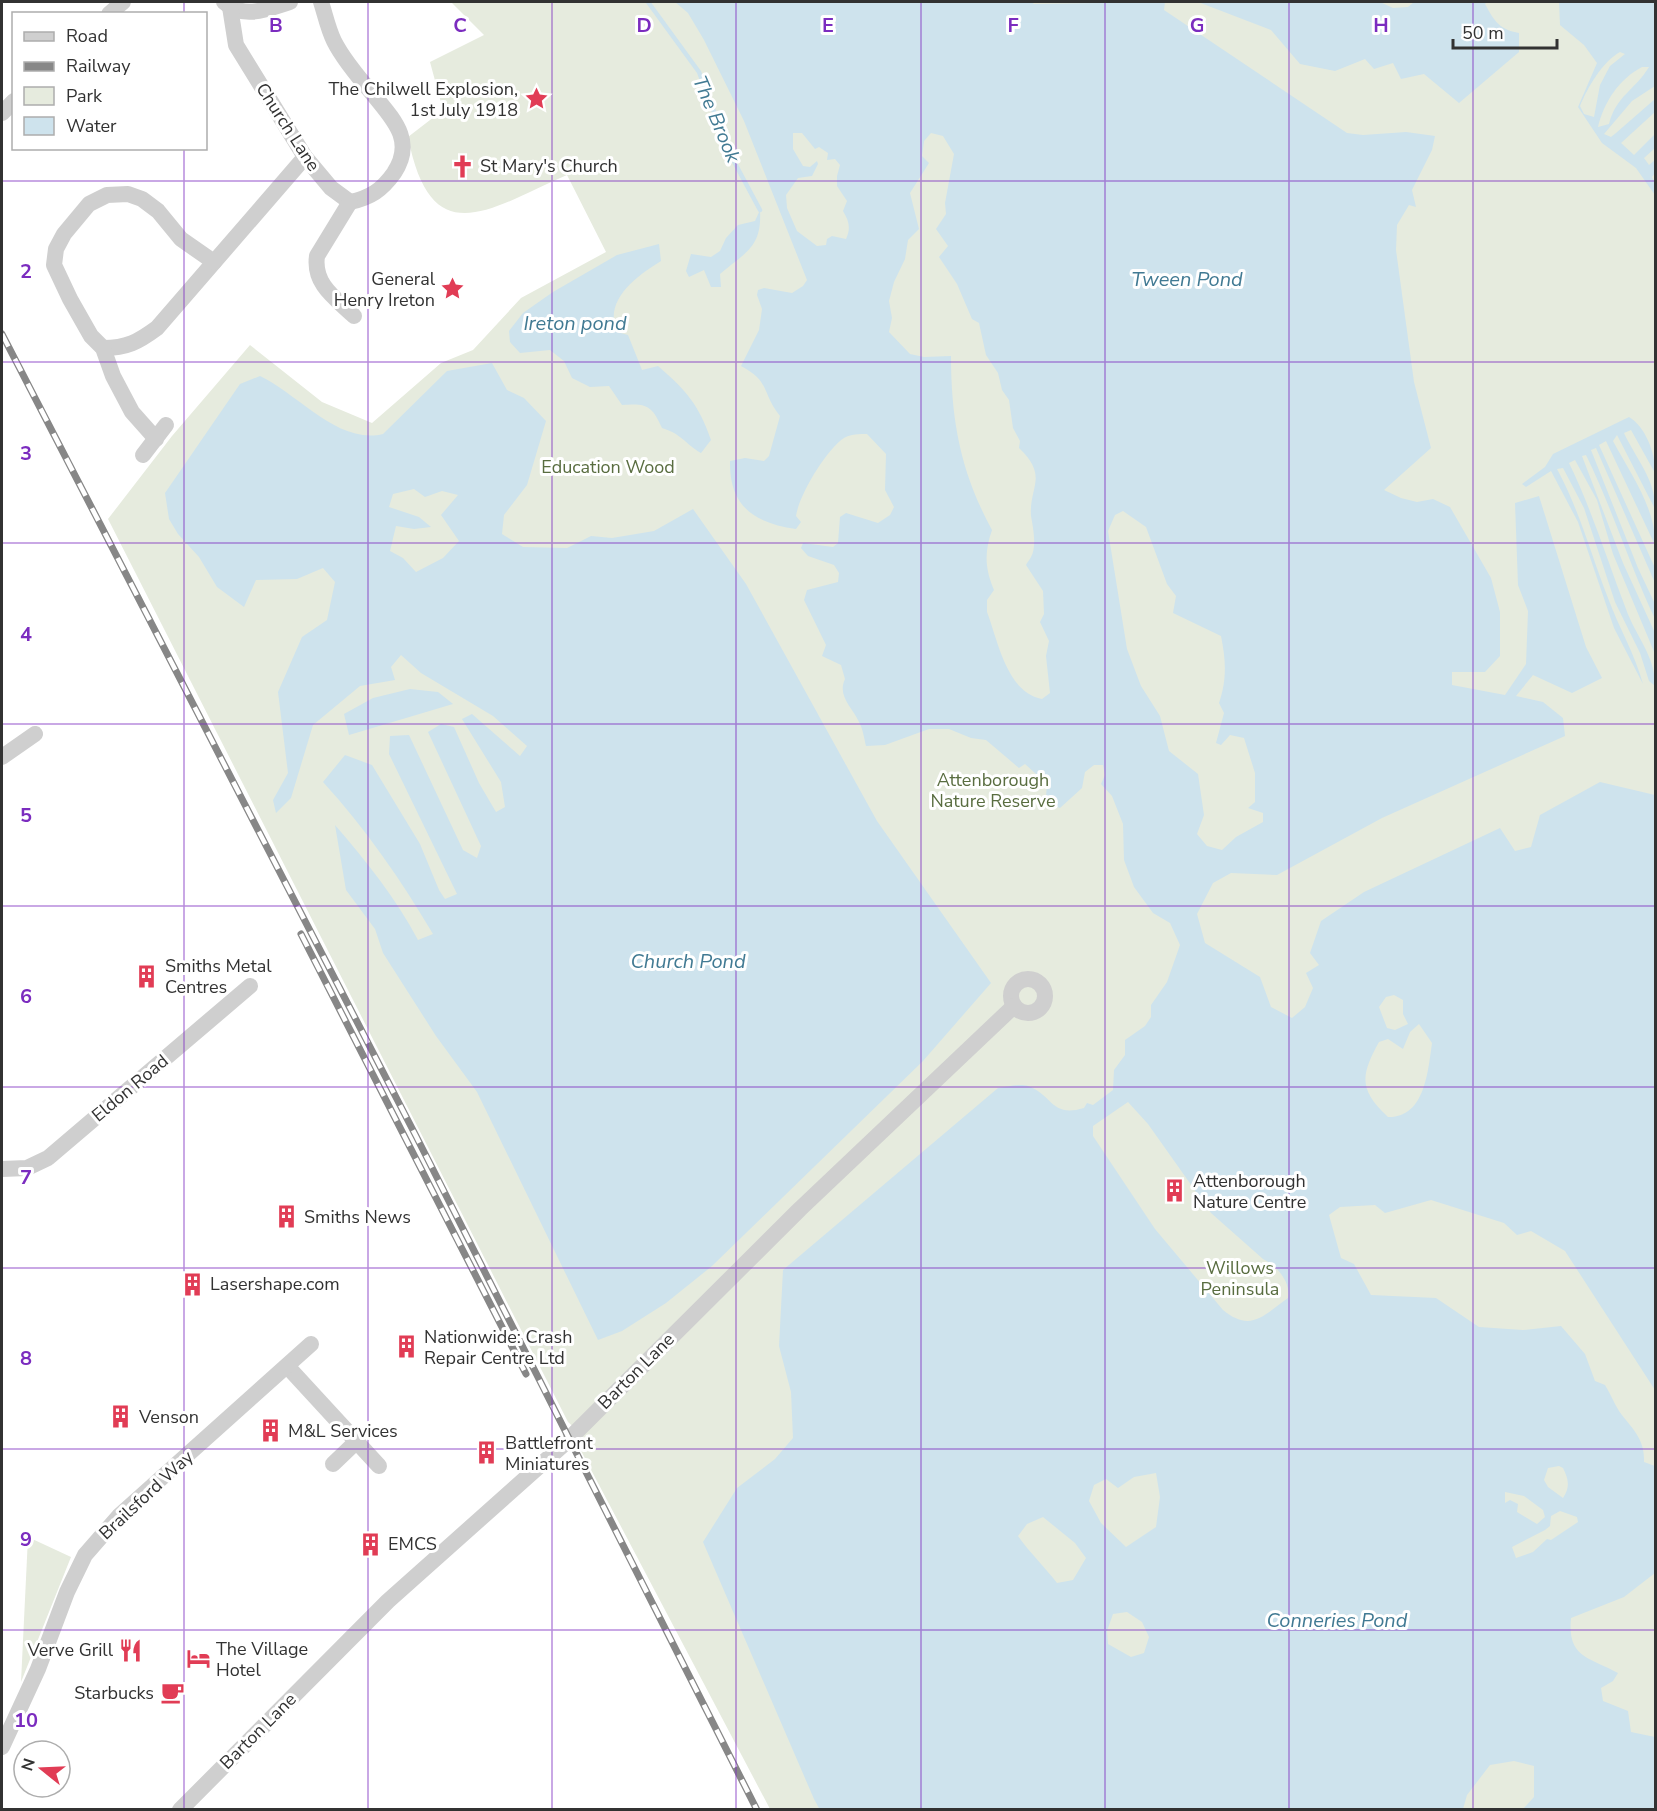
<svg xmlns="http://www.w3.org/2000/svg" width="1657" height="1811" viewBox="0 0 1657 1811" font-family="'Nunito Sans',sans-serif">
  <rect width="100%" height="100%" fill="#fff"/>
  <g fill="#e6ebde">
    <path d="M451 2H1655V1809H770L579 1447 577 1443 583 1436 568 1422 108 519 172 436 250 345 322 402 372 423 441 363 473 350 521 298 606 252 567 175C489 209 431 255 408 137L443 110 430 62 484 35Z"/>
    <polygon points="28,1537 71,1557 21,1682"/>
  </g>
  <g fill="#cee3ed" fill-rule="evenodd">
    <path d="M675 2H1031L1034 4 1165 2 1164 10 1347 133 1363 135 1406 132 1435 136 1432 150 1412 190 1416 207 1409 205 1397 225 1396 250 1414 382 1431 448 1384 490 1401 498 1417 502 1433 499 1450 507 1491 578 1500 612V656L1485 672H1452V685L1505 695 1526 664 1528 611 1518 585 1515 503 1539 496 1586 647 1602 678 1572 693 1533 675 1516 696 1543 702 1563 718 1565 736 1382 818 1277 875 1231 873 1213 883 1197 914 1205 943 1260 977 1271 1007 1292 1018 1305 1007 1313 988 1306 973 1319 965 1310 953 1321 921 1364 892 1500 828 1515 851 1531 847 1540 815 1600 782 1655 795V1390L1565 1251 1531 1231 1517 1235 1504 1223 1431 1200 1385 1213 1375 1205 1340 1207 1329 1215 1341 1258 1354 1264 1371 1295 1436 1298 1479 1327 1523 1330 1561 1326 1585 1354 1595 1381 1605 1385C1610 1393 1614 1403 1619 1411 1632 1429 1645 1438 1644 1462L1655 1466V1573L1624 1597 1571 1618C1567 1658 1589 1657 1618 1673L1613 1681 1601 1688 1603 1701 1628 1711 1631 1732 1655 1737 1656 1806 1652 1809H1523L1534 1797V1766L1514 1761 1490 1765 1467 1795 1463 1809 820 1810 814 1799 703 1542 737 1488 775 1459 793 1438 791 1392 779 1346 783 1270 998 1088C1007 1087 1019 1083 1028 1086 1053 1095 1051 1118 1084 1108L1087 1103 1093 1105 1113 1090 1114 1070 1125 1055V1040L1145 1026 1151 1017V1005L1167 982 1180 945 1170 923 1153 913 1134 887 1124 860 1123 824 1112 796 1101 784 1105 775 1103 765H1094L1085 772 1082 788 1060 808 1052 805 1046 797 1047 784 1025 764 1019 768 986 740 971 738 949 729H929L885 745 866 746C864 738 863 729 859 722 852 707 837 696 845 679L841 665 822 656 826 645 804 600 807 590 838 582 839 573 834 565 808 556 801 548 803 543 833 547 838 543 840 517 846 513 878 523 890 515 894 507 885 490 886 454 867 434C860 434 850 434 844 438 826 450 799 495 796 516L801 522 796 529C755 523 729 507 730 461L745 458 764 461 769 456 780 416C761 392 771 382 741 366L759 330 762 309 757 295 758 290 764 288 792 293 803 286 807 280 744 121 704 40 688 13ZM793 133H802L815 149 819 147 828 153 827 160 835 159 840 165 837 176V186L847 201 843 211C849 221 851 228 846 239L832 236 827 239 826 245 817 246 797 231 787 208 786 195 798 178 812 176 818 164 817 161 810 167 803 166 793 149ZM931 133 943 136 954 154 945 203 946 214 936 229 948 246 939 257 957 284 972 319 979 323 986 355 998 373 1002 390 1009 400 1013 428 1020 441 1019 448C1049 477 1029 486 1031 516 1033 527 1037 547 1031 557 1030 560 1027 562 1026 565L1043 591 1044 614 1040 622 1049 641 1046 656 1050 693 1042 699C1007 693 998 641 987 612V600L994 590C985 568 984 553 992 530 961 473 951 421 951 356L924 357 910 354 889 332 892 318 889 301 894 282 905 259 908 240 919 229 910 193 929 163 922 156 924 141ZM1123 511 1146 527 1167 584 1176 596 1173 613 1221 636C1226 661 1227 679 1219 703L1224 713 1216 743 1221 745 1230 735 1244 738 1255 773V802L1248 808 1263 813V822L1236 837 1222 850 1207 846 1197 834 1204 815 1198 774 1169 751 1160 716 1141 686 1127 649 1108 531 1115 515ZM1394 995 1403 1000V1014L1408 1024 1395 1030 1387 1028 1379 1007 1386 997ZM1419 1024 1432 1043C1428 1071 1425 1118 1388 1117 1358 1089 1361 1075 1379 1042L1388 1039 1403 1049 1410 1032ZM1128 1102 1148 1124 1211 1213 1263 1259C1277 1266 1291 1282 1288 1298 1264 1315 1251 1333 1223 1310L1155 1229 1093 1136V1126ZM1559 1466 1563 1468C1569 1480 1570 1487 1563 1498L1548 1487 1544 1480 1548 1468ZM1156 1473 1160 1497 1156 1527 1126 1547 1101 1523 1089 1501 1094 1485 1106 1479 1118 1488 1134 1477ZM1505 1492 1524 1496 1543 1510 1545 1517 1537 1524 1517 1512 1518 1504 1510 1500 1505 1503ZM1560 1511 1577 1517 1578 1522 1551 1540 1547 1539 1533 1552 1516 1558 1512 1547 1545 1530 1550 1526 1551 1516ZM1043 1517 1075 1543 1086 1558 1073 1580 1057 1583C1044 1566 1030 1553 1018 1536L1027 1524ZM1127 1612 1142 1622 1149 1637 1144 1653 1131 1657 1108 1644 1107 1631 1113 1614Z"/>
    <path d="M1198 2H1380L1393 8 1408 7 1414 2H1487L1485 4C1494 21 1500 30 1519 33V52L1459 103 1424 74 1401 79 1393 63 1374 69 1365 59 1335 71 1300 64 1271 30Z"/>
    <path d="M1559 2H1655V86L1632 101 1604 134 1611 137 1616 133 1655 99V112L1621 143 1634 155 1655 134V148L1644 158 1649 165 1655 160V173L1652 177 1655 183V195L1636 168 1602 143 1578 107 1597 63 1584 45 1560 25ZM1620 52 1625 54 1610 66 1600 85 1594 117 1584 114 1580 106C1588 87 1602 62 1620 52ZM1642 67H1649C1635 90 1616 96 1609 124L1598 127C1604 102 1619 79 1642 67Z"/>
    <path d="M760 210C762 247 747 251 720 274L721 287H711L704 270 689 277 686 271 691 254 711 257 720 251 726 238 738 225 755 221Z"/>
    <path d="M659 244 661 261C637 276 603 300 617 332L628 335 642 370 658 366C686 390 699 405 711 440L701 453C684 443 682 434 662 428 652 405 646 403 622 405L609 386 590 387 572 378 564 361 550 350 520 353 510 342 509 331 523 313 553 292 617 255Z"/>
    <path d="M492 363 507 390 524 398 546 421 527 485 504 515 502 534 523 547 567 548 591 536 612 538 654 531 693 509 746 584 877 821 991 983 923 1061 712 1266 666 1303 622 1331 598 1340 477 1092 436 1036 383 953 375 929 346 890 335 825C366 861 396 898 418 940L433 934C401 880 366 829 323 782L345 755 372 765 420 844 439 890 445 899 457 894 389 754 390 736 409 735 463 850 477 858 481 846 428 732 441 724 454 727 479 783 496 812 505 807 501 782 462 719 472 714 520 756 527 746 493 716 421 673 401 655 391 667 395 680 360 686 313 725 291 798 276 813 273 800 288 773 278 692 302 637 327 620 335 582 323 568 297 579 256 580 244 607 217 587 199 557 178 534 169 519 165 493 240 384 260 376C297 393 338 445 383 434L447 371ZM414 489 425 497 442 491 458 495 441 515 459 541 443 558 416 572 403 558 390 551 396 526 414 529 431 527 419 517 389 507 393 494Z"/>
    <path d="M1629 417C1646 427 1656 455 1655 473L1631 430 1624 433C1636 459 1656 480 1655 509L1617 435 1613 441C1630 473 1656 508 1655 545L1606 441 1599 445 1655 568V583L1596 448 1591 450 1638 568 1655 604V619C1630 566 1612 508 1586 455L1582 456 1623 563 1655 633V654L1613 554 1597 500 1575 460 1569 463C1592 510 1607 560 1626 609 1635 635 1656 657 1655 686L1649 681 1640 653 1615 602 1584 508 1563 468 1557 469C1581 514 1590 552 1608 598 1619 628 1635 654 1643 684L1614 628 1578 522 1551 471 1526 487 1522 484 1545 467 1553 454Z"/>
    <polygon points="410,689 438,692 453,704 349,735 344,714 373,698"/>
  </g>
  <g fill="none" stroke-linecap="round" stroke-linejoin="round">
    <polyline stroke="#cee3ed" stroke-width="4.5" points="648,2 699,72 730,154 760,210"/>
    <g stroke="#cfcfcf" stroke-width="16">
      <path d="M224 2C243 20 268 9 290 2"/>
      <path d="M321 2C325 14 328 29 334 41 343 59 359 78 372 93 392 118 416 140 394 173 382 190 370 198 350 202"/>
      <polyline points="230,7 236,45 305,157 331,188 350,202"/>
      <polyline points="109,14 123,2"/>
      <polyline points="2,113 14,101"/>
      <path d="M350 202 317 256C313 284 335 298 354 316"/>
      <path d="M103 348C127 348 138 342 157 328L305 157"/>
      <polyline points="156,439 132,412 113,376 103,348 91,336 70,299 54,265 56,249 64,234 89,204 107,195 128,194 142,199 158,211 181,239 214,262"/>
      <polyline points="143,455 166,425"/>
      <polyline points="2,757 35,734"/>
      <circle cx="1028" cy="996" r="17"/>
      <polyline points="2,1169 27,1168 48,1158 250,986"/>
      <polyline points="287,1366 379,1466"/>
      <polyline points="333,1464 356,1442"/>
      <polyline points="2,1747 38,1669 67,1592 85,1555 119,1516 311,1344"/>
      <polyline points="180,1810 388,1601 563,1445 800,1209 1014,1006"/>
    </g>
    <defs>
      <g id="rail">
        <polyline points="2,334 416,1136 757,1810"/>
        <polyline points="301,934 526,1374"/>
      </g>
    </defs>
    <use href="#rail" stroke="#878787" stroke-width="7"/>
    <use href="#rail" stroke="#fff" stroke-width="4.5" stroke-dasharray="14" stroke-linecap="butt"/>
  </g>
  <path fill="none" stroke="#7b2cbf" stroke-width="1.5" stroke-opacity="0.55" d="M184 2V14M368 2V1810M552 2V1810M736 2V1810M921 2V1810M1105 2V1810M1289 2V1810M1473 2V1810M184 148V1810M2 181H1656M2 362H1656M2 543H1656M2 724H1656M2 906H1656M2 1087H1656M2 1268H1656M2 1449H1656M2 1630H1656"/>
  <defs>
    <symbol id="sight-bare" viewBox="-9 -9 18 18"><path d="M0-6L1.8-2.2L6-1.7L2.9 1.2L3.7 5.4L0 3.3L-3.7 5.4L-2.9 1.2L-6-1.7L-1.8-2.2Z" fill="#e13c55" stroke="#fff" stroke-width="2.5" paint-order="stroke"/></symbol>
    <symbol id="church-bare" viewBox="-9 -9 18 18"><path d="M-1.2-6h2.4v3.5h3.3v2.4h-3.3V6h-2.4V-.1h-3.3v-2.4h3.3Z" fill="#e13c55" stroke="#fff" stroke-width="2.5" paint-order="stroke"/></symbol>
    <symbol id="building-bare" viewBox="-9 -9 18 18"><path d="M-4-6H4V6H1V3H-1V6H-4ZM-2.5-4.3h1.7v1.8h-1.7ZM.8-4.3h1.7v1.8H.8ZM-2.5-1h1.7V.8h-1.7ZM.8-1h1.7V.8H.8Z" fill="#e13c55" stroke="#fff" stroke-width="2.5" paint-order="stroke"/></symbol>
    <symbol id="restaurant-bare" viewBox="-9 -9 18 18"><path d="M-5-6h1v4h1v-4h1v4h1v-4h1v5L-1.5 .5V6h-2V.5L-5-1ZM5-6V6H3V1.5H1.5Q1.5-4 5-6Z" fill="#e13c55" stroke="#fff" stroke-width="2.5" paint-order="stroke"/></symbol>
    <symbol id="hotel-bare" viewBox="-9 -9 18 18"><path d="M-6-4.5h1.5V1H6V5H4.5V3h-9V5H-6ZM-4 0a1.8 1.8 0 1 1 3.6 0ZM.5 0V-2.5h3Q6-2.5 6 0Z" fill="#e13c55" stroke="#fff" stroke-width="2.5" paint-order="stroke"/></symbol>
    <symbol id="cafe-bare" viewBox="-9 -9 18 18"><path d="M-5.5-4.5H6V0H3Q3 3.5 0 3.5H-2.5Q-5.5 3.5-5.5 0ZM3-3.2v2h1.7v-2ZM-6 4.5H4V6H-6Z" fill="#e13c55" stroke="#fff" stroke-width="2.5" paint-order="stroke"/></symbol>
  </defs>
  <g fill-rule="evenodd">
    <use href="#sight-bare" x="520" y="82" width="33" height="33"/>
    <use href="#church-bare" x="446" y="150" width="33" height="33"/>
    <use href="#sight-bare" x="436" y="272" width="33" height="33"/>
    <use href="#building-bare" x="130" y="960" width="33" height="33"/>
    <use href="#building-bare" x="1158" y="1174" width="33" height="33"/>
    <use href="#building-bare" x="270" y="1200" width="33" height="33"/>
    <use href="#building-bare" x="176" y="1268" width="33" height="33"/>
    <use href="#building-bare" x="390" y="1330" width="33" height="33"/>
    <use href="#building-bare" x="104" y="1400" width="33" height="33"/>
    <use href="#building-bare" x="254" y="1414" width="33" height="33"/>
    <use href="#building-bare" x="470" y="1436" width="33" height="33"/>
    <use href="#building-bare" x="354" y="1528" width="33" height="33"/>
    <use href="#restaurant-bare" x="114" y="1634" width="33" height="33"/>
    <use href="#hotel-bare" x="182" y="1642" width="33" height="33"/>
    <use href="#cafe-bare" x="156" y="1676" width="33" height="33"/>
  </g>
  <g text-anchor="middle" stroke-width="6" stroke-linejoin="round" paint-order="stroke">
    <g font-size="18" fill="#323232" stroke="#fff" text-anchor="start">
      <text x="518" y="95" text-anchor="end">The Chilwell Explosion,<tspan x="518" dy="21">1st July 1918</tspan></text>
      <text x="480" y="172">St Mary's Church</text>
      <text x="435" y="285" text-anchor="end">General<tspan x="435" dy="21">Henry Ireton</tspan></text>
      <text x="165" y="972">Smiths Metal<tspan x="165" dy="21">Centres</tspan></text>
      <text x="1193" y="1187">Attenborough<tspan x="1193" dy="21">Nature Centre</tspan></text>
      <text x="304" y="1223">Smiths News</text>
      <text x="210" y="1290">Lasershape.com</text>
      <text x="424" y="1343">Nationwide: Crash<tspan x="424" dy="21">Repair Centre Ltd</tspan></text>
      <text x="139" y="1423">Venson</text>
      <text x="288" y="1437">M&amp;L Services</text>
      <text x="505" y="1449">Battlefront<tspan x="505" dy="21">Miniatures</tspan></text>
      <text x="388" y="1550">EMCS</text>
      <text x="216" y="1655">The Village<tspan x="216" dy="21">Hotel</tspan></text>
      <text x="113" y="1656" text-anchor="end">Verve Grill</text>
      <text x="154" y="1699" text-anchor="end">Starbucks</text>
    </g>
    <g font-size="18" fill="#323232" stroke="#fff">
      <text transform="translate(288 127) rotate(57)" y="6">Church Lane</text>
      <text transform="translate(130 1088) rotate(-40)" y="6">Eldon Road</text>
      <text transform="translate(636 1371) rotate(-45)" y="6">Barton Lane</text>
      <text transform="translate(146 1495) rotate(-43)" y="6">Brailsford Way</text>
      <text transform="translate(258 1731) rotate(-45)" y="6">Barton Lane</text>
    </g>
    <g font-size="18" fill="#596d40" stroke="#fff">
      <text x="608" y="473">Education Wood</text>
      <text x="993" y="786">Attenborough<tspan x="993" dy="21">Nature Reserve</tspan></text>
      <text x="1240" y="1274">Willows<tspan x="1240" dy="21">Peninsula</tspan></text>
    </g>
    <g font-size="20" font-style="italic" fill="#417a93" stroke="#fff">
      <text transform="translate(717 119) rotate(67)" y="7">The Brook</text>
      <text x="1187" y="286">Tween Pond</text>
      <text x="575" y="330">Ireton pond</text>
      <text x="688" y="968">Church Pond</text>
      <text x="1337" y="1627">Conneries Pond</text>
    </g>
  </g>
  <g font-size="20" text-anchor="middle" font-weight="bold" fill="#7b2cbf" stroke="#fff" stroke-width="6" stroke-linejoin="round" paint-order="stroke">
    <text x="276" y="32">B</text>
    <text x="460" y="32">C</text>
    <text x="644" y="32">D</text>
    <text x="828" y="32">E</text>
    <text x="1013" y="32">F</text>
    <text x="1197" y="32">G</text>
    <text x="1381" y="32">H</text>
    <text x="26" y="278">2</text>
    <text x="26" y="460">3</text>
    <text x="26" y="641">4</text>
    <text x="26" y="822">5</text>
    <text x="26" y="1003">6</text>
    <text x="26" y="1184">7</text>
    <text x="26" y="1365">8</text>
    <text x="26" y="1546">9</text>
    <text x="26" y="1727">10</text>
  </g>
  <rect width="1657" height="1811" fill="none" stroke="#323232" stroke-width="6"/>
  <rect x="12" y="12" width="195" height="138" fill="#ffffff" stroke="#adadad" stroke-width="1.5"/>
  <rect x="24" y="32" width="30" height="9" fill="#cfcfcf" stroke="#adadad" stroke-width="1.5"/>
  <text x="66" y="42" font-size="18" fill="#323232">Road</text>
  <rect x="24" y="62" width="30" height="9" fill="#878787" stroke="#adadad" stroke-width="1.5"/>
  <text x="66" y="72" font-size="18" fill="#323232">Railway</text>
  <rect x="24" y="87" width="30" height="18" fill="#e6ebde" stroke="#adadad" stroke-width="1.5"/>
  <text x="66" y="102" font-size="18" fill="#323232">Park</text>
  <rect x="24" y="117" width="30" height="18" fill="#cee3ed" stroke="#adadad" stroke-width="1.5"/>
  <text x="66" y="132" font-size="18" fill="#323232">Water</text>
  <g transform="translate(42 1769) rotate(288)"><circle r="28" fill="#ffffff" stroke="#adadad" stroke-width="1.5"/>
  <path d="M0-4.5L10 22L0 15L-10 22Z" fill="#e13c55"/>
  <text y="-9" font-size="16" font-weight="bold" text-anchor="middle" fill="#323232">N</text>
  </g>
  <path d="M1453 39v9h104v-9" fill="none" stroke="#323232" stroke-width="3"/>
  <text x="1462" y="39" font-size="18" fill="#323232" stroke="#ffffff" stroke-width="4.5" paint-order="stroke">50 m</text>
</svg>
